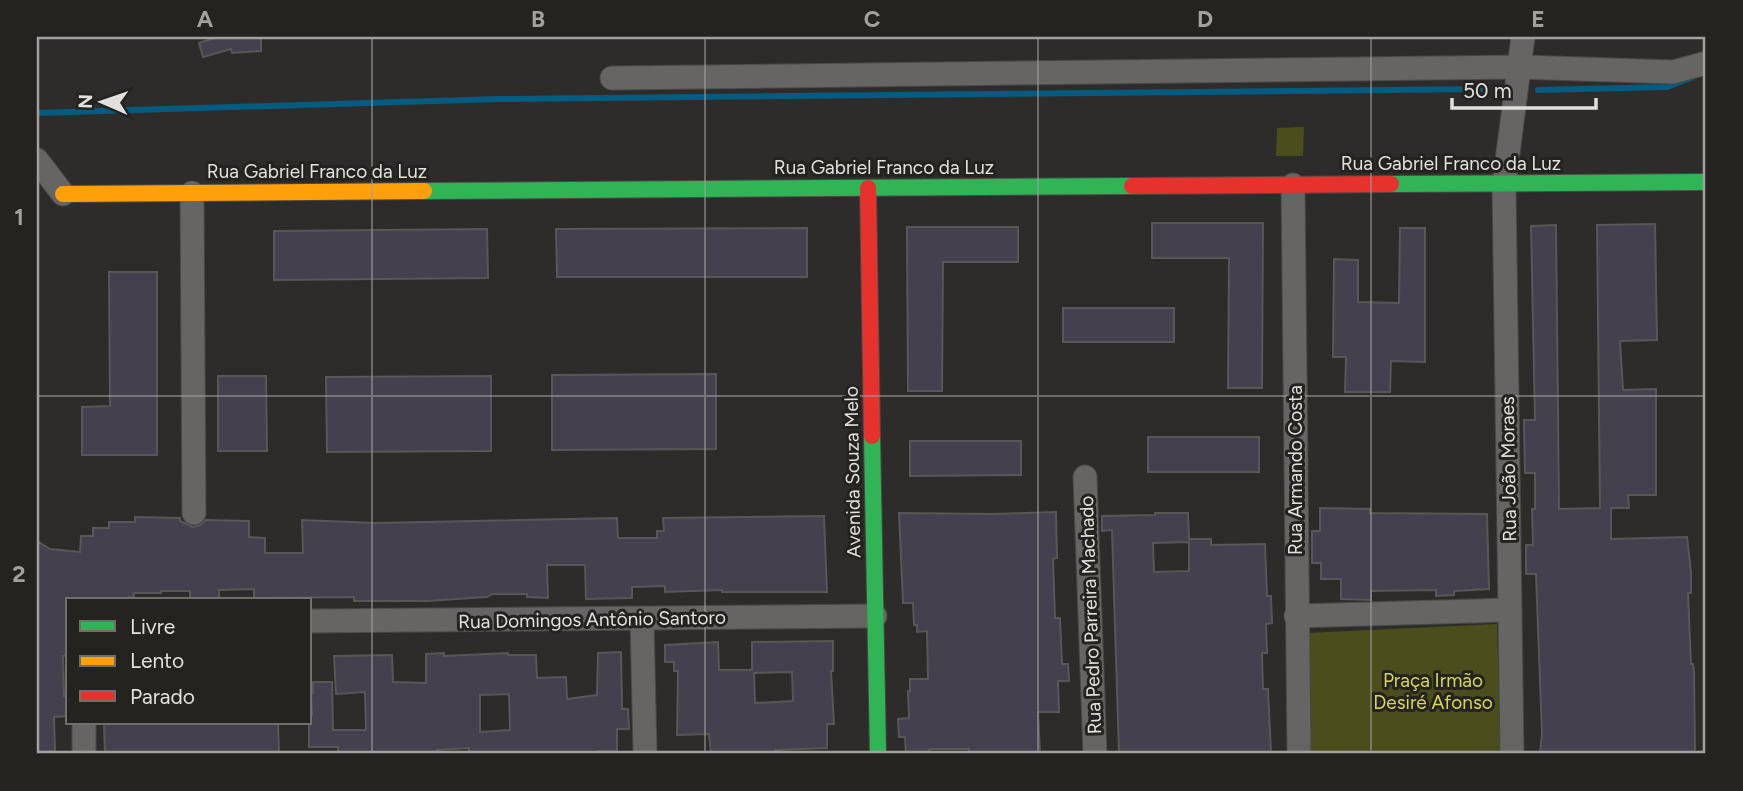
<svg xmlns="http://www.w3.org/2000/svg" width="1743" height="791" viewBox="0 0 1743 791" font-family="Figtree,sans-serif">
  <rect width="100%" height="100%" fill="#2e2c2a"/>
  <g fill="#4c4d1c">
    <polygon points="1304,127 1303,156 1276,156 1277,128"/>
    <polygon points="1497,624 1501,754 1311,754 1307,633"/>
  </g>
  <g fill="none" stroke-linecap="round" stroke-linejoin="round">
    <g stroke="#055c80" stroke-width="6">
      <polyline points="1538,90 1667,87 1691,78"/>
      <polyline points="37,113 498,99 1481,89"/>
    </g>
  </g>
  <g fill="#44404e" stroke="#585757" stroke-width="2" fill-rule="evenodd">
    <polygon points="218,37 261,37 261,51 232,53 231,49 203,57 199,43"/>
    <polygon points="1152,223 1263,223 1262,388 1228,388 1229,258 1152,258"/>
    <polygon points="1655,224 1657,340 1620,341 1623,390 1656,389 1656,495 1628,495 1629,508 1611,508 1611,539 1687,537 1691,572 1691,593 1688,593 1691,664 1693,664 1694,671 1695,749 1694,754 1540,754 1542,734 1536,574 1526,574 1526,545 1533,545 1532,509 1535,509 1535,473 1525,473 1524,428 1524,420 1535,420 1531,226 1556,225 1559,509 1600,508 1597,225"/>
    <polygon points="907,227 1018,227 1018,262 943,262 942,391 908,391"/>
    <polygon points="807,228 807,277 557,277 556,229"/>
    <polygon points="1400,228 1425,228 1425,362 1391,361 1390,392 1345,392 1346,357 1333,357 1334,259 1358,260 1358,302 1399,303"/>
    <polygon points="487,229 488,278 274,280 274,231"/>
    <polygon points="109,272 157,272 157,455 82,455 82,407 110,406"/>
    <rect x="1063" y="308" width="111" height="34"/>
    <polygon points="716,374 716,449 552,450 552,375"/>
    <polygon points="218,376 266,376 267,451 218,451"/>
    <polygon points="491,376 491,451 327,452 326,377"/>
    <rect x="1148" y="437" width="111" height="35"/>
    <polygon points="910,441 1021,441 1021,475 910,476"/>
    <polygon points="1320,508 1370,509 1370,513 1487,514 1489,589 1454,591 1454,595 1436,596 1436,590 1371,591 1371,600 1341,599 1341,579 1321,579 1321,563 1312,563 1312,531 1320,531"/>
    <polygon points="1056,512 1057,558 1053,559 1055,618 1060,618 1062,664 1068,664 1069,681 1058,681 1059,712 1038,712 1040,754 969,754 969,749 929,749 929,754 906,754 905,737 899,737 898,719 909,718 908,691 910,691 910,679 928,679 927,631 917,632 917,625 914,625 913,603 903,603 899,513 992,514"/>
    <path d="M1155 513H1188L1189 539H1211V545L1265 544 1267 596H1271L1272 623 1266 624 1267 653H1262L1263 689H1268L1271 754H1119L1112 530 1102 531V516L1155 515ZM1189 542V571L1154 572 1153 543Z"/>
    <polygon points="824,516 827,592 722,592 722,590 665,592 665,586 632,587 632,598 586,599 585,565 547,565 548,598 527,597 527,594 492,594 487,597 427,601 354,601 354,597 254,598 254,589 219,590 219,600 190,600 190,591 161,591 161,593 134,593 134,597 129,597 129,600 68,600 68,655 63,656 64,696 68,696 68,716 54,717 55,751 37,752 37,541 50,549 80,552 81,536 93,536 93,528 109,528 109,522 135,522 135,517 180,518 180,521 193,527 200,525 206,520 249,521 249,537 265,538 265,553 303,553 302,520 376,523 617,518 618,538 657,538 657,531 664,531 663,518"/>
    <path d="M833 641V671H831L834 724H827V748L775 750V754H711L709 734 677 735 678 671H674V662H665V645L718 642 719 670H752V642ZM792 672 793 701 755 703 754 673Z"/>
    <path d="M621 652 622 709H628L629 729H617V751H598V754H469V748L437 750 438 754H338V747H309V723L310 715H312L311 693H313V682H332L333 730H366L365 692 336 694 334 656 392 655 393 682 426 683V654L444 653V656L508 653V655H536L537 678 566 677 567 699 597 695 598 653ZM509 694 510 730 480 732V695Z"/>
    <polygon points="104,723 278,723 279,754 105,754"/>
  </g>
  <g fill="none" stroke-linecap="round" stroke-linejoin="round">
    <defs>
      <g id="street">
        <polyline points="612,78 1520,67 1673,72 1706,63"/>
        <polyline points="37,160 63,194"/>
        <polyline points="1293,185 1299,754"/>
        <polyline points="192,193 194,513"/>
        <polyline points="1085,477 1095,754"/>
        <polyline points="1296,616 1510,610"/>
        <polyline points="642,619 645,754"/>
        <polyline points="310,621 875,616"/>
        <polyline points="84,723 84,754"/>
        <polyline points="1512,754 1504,184 1523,37"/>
      </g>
      <g id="fast">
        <polyline points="1391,184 1706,182"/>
        <polyline points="424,191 1132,186"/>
        <polyline points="872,436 878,754"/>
      </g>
      <polyline id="slow" points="63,194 424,191"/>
      <g id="jam">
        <polyline points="1132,186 1391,184"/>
        <polyline points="868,188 872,436"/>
      </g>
    </defs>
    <use href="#street" stroke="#4a4948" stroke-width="25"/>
    <use href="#fast" stroke="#4a4948" stroke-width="18"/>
    <use href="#slow" stroke="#4a4948" stroke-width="18"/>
    <use href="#jam" stroke="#4a4948" stroke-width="18"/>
    <use href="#street" stroke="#666563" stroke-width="23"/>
    <use href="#fast" stroke="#30b455" stroke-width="16"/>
    <use href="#slow" stroke="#ff9f0a" stroke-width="16"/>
    <use href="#jam" stroke="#e5322d" stroke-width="16"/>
  </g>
  <path fill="none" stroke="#a2a19e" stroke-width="2" stroke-opacity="0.55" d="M372 37V754M705 37V754M1038 37V754M1371 37V754M37 396H1706"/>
  <g text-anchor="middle" stroke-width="6" stroke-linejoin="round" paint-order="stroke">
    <g font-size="19" fill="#e1e0dd" stroke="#25231f">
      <text x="1451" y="170">Rua Gabriel Franco da Luz</text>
      <text x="884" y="174">Rua Gabriel Franco da Luz</text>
      <text x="317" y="178">Rua Gabriel Franco da Luz</text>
      <text transform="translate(1508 469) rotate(-91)" y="7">Rua João Moraes</text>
      <text transform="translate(1295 470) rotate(-90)" y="7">Rua Armando Costa</text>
      <text transform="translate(852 472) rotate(-91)" y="7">Avenida Souza Melo</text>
      <text transform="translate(1090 615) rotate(-92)" y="7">Rua Pedro Parreira Machado</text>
      <text transform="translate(592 619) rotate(-1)" y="7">Rua Domingos Antônio Santoro</text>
    </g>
    <g font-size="19" fill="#d6d854" stroke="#25231f">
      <text x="1433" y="687">Praça Irmão<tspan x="1433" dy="22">Desiré Afonso</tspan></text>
    </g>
  </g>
  <rect width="1743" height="791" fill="none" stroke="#25231f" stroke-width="77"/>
  <rect x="66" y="598" width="245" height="126" fill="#25231f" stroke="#706f6b" stroke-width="2"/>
  <rect x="80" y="621" width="35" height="10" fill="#30b455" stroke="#706f6b" stroke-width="2"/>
  <text x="130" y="634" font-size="21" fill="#e1e0dd">Livre</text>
  <rect x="80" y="656" width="35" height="10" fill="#ff9f0a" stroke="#706f6b" stroke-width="2"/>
  <text x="130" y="668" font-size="21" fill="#e1e0dd">Lento</text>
  <rect x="80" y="691" width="35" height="10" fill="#e5322d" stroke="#706f6b" stroke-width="2"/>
  <text x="130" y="704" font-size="21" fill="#e1e0dd">Parado</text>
  <g transform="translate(102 102) rotate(272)" stroke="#25231f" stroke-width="5" paint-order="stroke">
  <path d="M0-5L12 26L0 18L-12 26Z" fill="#e1e0dd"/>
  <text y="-10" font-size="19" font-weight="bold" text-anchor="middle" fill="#e1e0dd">N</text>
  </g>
  <path d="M1452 98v10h144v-10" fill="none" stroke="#e1e0dd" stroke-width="3.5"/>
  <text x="1463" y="98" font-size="21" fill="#e1e0dd" stroke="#25231f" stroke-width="5" paint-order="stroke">50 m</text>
  <rect x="38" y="38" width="1666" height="714" fill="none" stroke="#a2a19e" stroke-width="2.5"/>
  <g font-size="23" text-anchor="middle" font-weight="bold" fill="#a2a19e">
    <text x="205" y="27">A</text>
    <text x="538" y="27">B</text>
    <text x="872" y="27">C</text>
    <text x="1205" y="27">D</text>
    <text x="1538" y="27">E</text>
    <text x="19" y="225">1</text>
    <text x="19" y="582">2</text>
  </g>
</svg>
